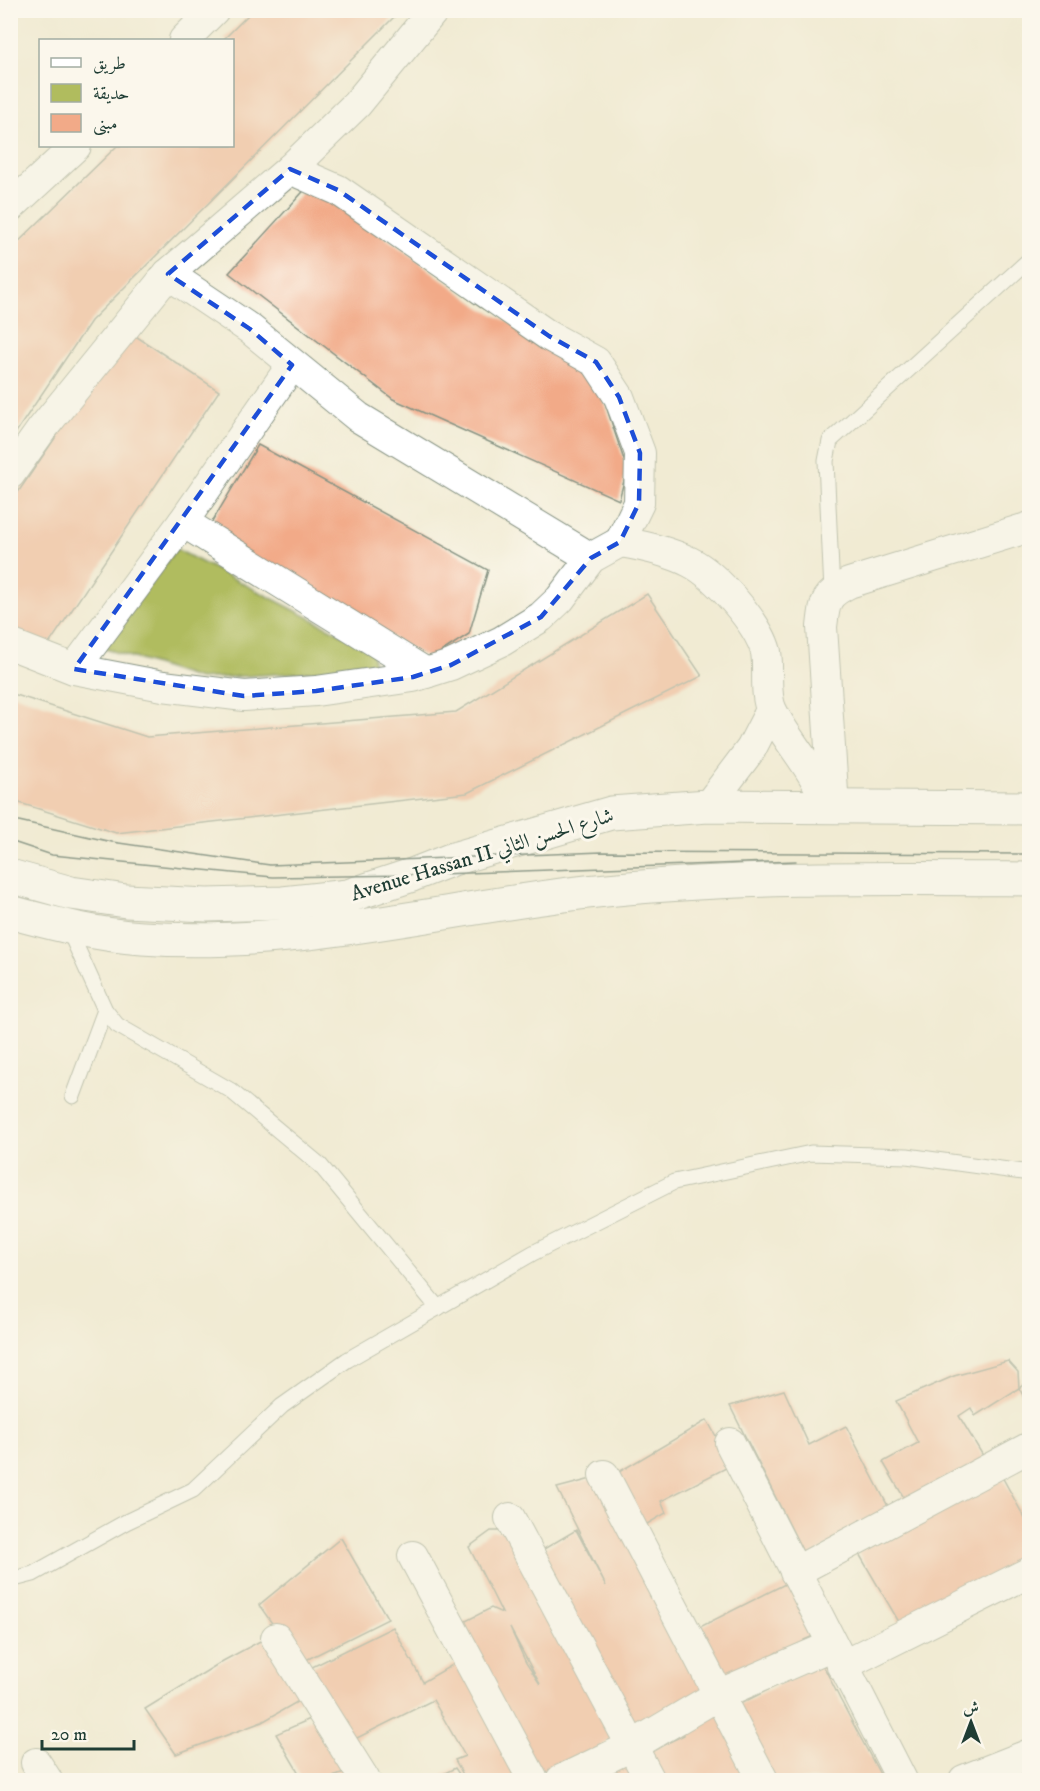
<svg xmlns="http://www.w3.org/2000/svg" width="1040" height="1791" viewBox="0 0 1040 1791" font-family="'IM FELL DW Pica',Amiri,serif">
  <rect width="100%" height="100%" fill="#fbf7ec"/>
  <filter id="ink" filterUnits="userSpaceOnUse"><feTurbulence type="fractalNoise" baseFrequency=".0167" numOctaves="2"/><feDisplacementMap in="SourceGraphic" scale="12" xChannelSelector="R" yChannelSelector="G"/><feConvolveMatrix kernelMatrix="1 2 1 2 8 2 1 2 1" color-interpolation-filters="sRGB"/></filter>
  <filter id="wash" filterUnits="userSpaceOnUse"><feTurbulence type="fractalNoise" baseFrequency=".008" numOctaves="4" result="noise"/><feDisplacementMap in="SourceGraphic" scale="24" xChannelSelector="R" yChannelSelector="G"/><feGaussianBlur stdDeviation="1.35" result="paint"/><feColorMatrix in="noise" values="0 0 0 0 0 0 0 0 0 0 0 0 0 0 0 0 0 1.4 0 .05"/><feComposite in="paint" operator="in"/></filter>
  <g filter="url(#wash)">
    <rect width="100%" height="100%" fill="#f1ebd3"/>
    <polygon fill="#b0bc5e" stroke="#687c49" stroke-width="1.5" points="176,549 372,650 374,668 199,679 103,648"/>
    <g id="blocks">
      <g fill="#f2aa88" fill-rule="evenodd">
        <polygon points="253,10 401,10 91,321 10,441 10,250 117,146 232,146 232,40 223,40"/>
        <polygon points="311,183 480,307 593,367 627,469 619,500 393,399 229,273"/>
        <polygon points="128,331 219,391 45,650 10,627 10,504"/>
        <polygon points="258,445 488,570 469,634 430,659 206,532"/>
        <polygon points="647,594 702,676 467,793 116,833 10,800 10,693 147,737 456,712"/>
        <polygon points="1008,1361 1018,1372 1019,1388 975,1416 971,1408 959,1416 985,1459 907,1503 883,1462 918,1443 896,1401 954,1376"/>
        <polygon points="1029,1381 1029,1406 1019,1388"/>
        <polygon points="784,1390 809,1445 846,1426 892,1514 806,1558 730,1406"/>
        <polygon points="707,1420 732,1465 661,1501 666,1513 642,1527 612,1476"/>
        <polygon points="1000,1473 1029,1526 1029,1558 899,1622 858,1552"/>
        <polygon points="603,1476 715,1690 628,1736 537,1553 576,1530 606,1586 557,1488"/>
        <path d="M491 1531H507L619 1734 581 1760 539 1779 456 1626 491 1608 502 1613 469 1547ZM510 1628 540 1684 526 1663Z"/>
        <polygon points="341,1538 388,1619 300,1663 259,1605"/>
        <polygon points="793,1580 818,1634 804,1640 806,1649 780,1657 777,1652 723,1686 694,1630"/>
        <polygon points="393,1627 423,1682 461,1660 526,1780 466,1780 455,1760 465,1756 433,1700 353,1740 304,1671"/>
        <polygon points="264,1639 304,1698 262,1722 176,1754 145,1709 223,1661"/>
        <polygon points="822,1663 840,1699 883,1780 769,1780 732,1708"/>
        <polygon points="721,1697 761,1780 656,1780 644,1754 684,1735 683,1722"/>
        <polygon points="317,1716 356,1769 324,1780 303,1780 276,1734"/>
        <polygon points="635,1755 647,1780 586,1780"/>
        <polygon points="455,1768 463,1780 431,1780"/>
      </g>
    </g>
  </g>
  <g filter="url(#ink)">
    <use href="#blocks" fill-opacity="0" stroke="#889484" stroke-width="1.5"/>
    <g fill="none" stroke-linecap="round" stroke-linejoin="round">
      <defs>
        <g id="lane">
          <polyline points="832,592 826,461 830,441 1030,259"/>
          <polyline points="68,928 105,1010 117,1025 230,1090 320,1165 438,1308"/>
          <polyline points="73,1096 105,1010"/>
          <polyline points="10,1580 33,1574 126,1522 193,1490 282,1406 347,1360 533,1253 674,1182 811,1153 907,1156 1030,1173"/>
        </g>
        <g id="street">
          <polyline points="184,40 214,10"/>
          <path d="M290 169 338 190 549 336 596 362 619 397 640 453 639 503 620 542C644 546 668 551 690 562 716 575 759 624 766 652 769 670 764 695 772 711 788 744 817 770 827 807"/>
          <polyline points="10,207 76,146"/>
          <polyline points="168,274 250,329 358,417 591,558"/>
          <polyline points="10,474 42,429 168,274 290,169 357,104 434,10"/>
          <polyline points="183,522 426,673"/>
          <polyline points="10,644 74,669 163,686 244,696 316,691 413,677 451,665 502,641 541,617 560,599 591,558 620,542"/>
          <polyline points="74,669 183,522 292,365"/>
          <polyline points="708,806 751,749 771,710"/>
          <path d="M834 807 822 627C825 601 825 595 849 583L1030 527"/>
          <polyline points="730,1443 902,1780"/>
          <polyline points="604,1475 763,1780"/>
          <polyline points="510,1518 650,1780"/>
          <polyline points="413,1556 533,1780"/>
          <polyline points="795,1572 1030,1447"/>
          <polyline points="276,1638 365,1780"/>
          <polyline points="842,1666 1030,1572"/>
          <polyline points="36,1763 47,1780"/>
          <polyline points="561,1780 632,1746 720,1694 831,1646"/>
          <polyline points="964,1780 1030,1754"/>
        </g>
        <g id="highway">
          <polyline points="10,876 71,893 126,901 207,905 283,903 348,896 412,875 453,859 611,813 708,806 1030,808"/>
          <path d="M10 912C54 924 97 935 142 938 293 949 438 909 587 892 733 876 882 878 1030 879"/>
        </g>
      </defs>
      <use href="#lane" stroke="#889484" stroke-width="17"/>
      <use href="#street" stroke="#889484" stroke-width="32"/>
      <use href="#highway" stroke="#889484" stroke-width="35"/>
      <use href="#lane" stroke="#fff" stroke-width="15"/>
      <use href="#street" stroke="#fff" stroke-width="30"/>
      <use href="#highway" stroke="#fff" stroke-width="33"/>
      <g stroke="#1f3d34" stroke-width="1.5">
        <polyline points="10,819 112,842 270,865 602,852 1030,854"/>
        <polyline points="10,841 52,855 273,877 412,875 796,861"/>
      </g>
    </g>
  </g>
  <path d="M0 0H1040V1791H0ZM290 169 338 190 549 336 596 362 619 397 640 453 639 503 620 542 591 558 541 617 451 665 413 677 316 691 244 696 74 669 292 365 250 329 168 274Z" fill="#f1ebd3" fill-opacity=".55" fill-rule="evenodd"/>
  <path fill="none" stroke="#1d4ed8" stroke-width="4.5" stroke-dasharray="12 8" stroke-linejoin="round" d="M290 169 338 190 549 336 596 362 619 397 640 453 639 503 620 542 591 558 541 617 451 665 413 677 316 691 244 696 74 669 292 365 250 329 168 274Z"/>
  <g text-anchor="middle" stroke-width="6" stroke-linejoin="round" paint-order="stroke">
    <g font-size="21" fill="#1f3d34" stroke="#fbf7ec">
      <text transform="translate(482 854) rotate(-17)" y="7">Avenue Hassan II شارع الحسن الثاني</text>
    </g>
  </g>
  <rect width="1040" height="1791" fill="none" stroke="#fbf7ec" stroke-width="36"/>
  <rect x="39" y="39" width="195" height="108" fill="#fbf7ec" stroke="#a3ada2" stroke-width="1.5"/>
  <rect x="51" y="58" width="30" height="9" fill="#ffffff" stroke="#a3ada2" stroke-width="1.5"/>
  <text x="93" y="69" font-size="18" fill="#1f3d34">طريق</text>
  <rect x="51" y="84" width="30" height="18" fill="#b0bc5e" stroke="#a3ada2" stroke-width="1.5"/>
  <text x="93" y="99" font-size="18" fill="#1f3d34">حديقة</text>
  <rect x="51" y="114" width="30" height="18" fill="#f2aa88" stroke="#a3ada2" stroke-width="1.5"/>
  <text x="93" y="129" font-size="18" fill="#1f3d34">مبنى</text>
  <g transform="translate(971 1722)" stroke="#fbf7ec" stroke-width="4.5" paint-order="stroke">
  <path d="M0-4.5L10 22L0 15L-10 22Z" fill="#1f3d34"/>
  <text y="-9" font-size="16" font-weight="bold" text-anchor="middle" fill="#1f3d34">ش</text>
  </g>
  <path d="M42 1740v9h92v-9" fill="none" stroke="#1f3d34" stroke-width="3"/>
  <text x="51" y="1740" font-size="18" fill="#1f3d34" stroke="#fbf7ec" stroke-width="4.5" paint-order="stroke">20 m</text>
</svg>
